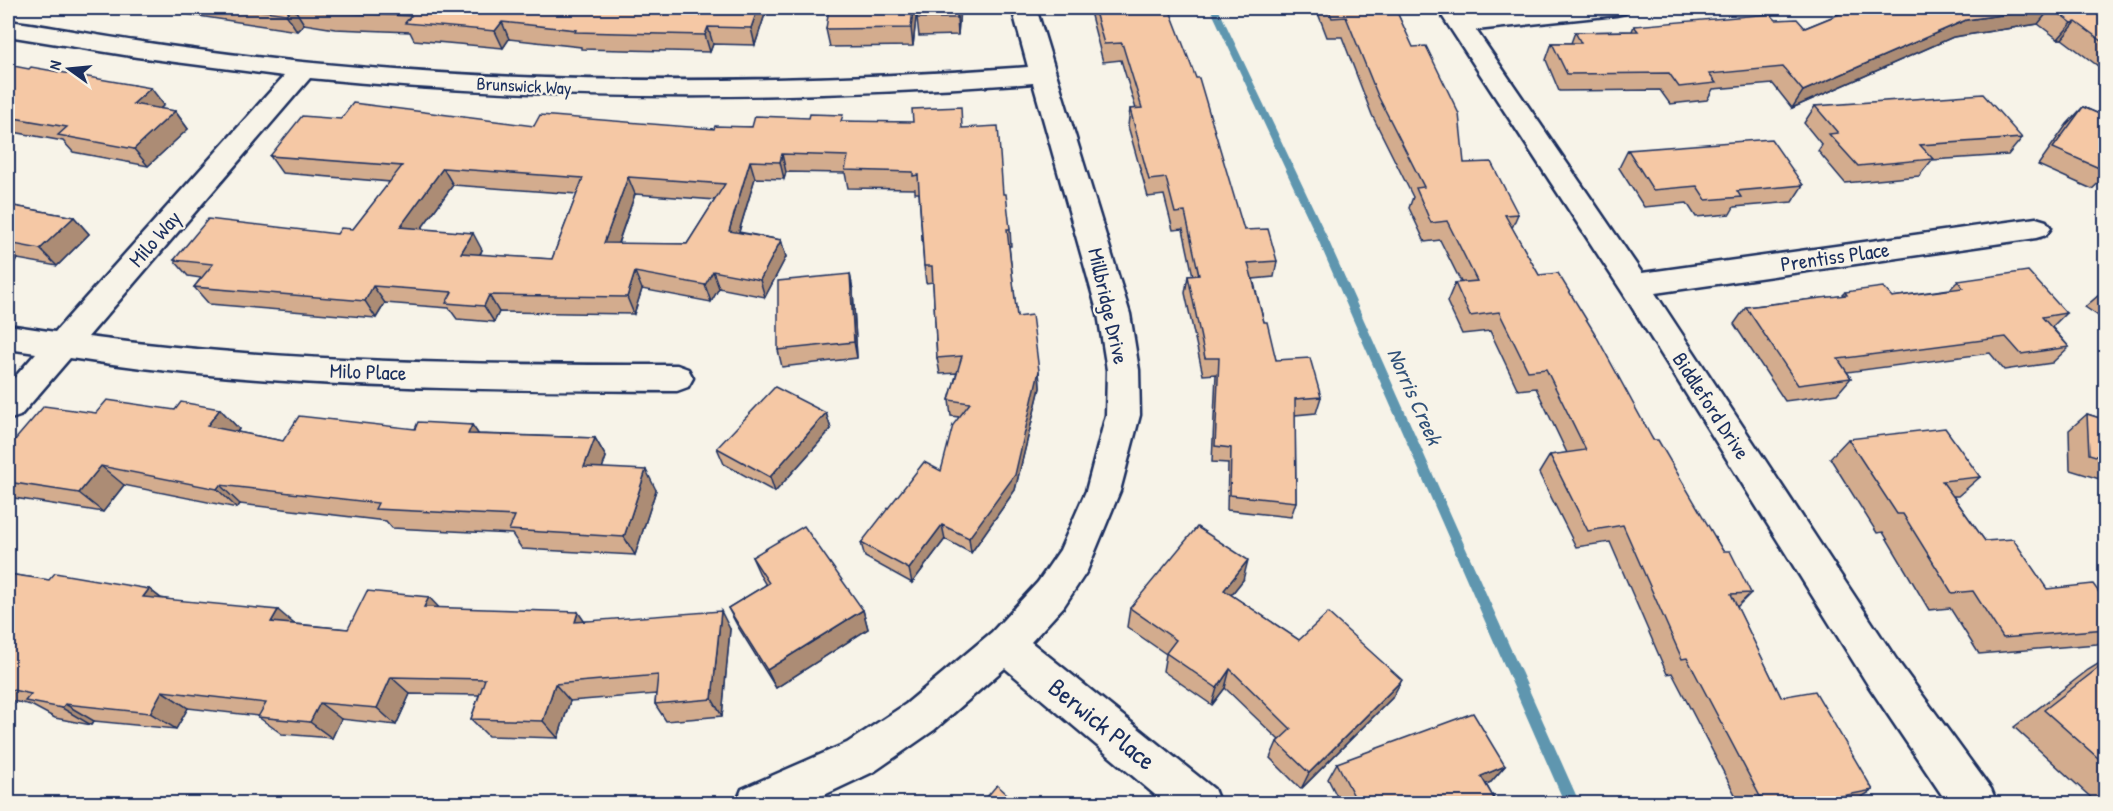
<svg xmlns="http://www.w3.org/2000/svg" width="2113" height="811" viewBox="0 0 2113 811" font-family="'Patrick Hand',sans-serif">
  <rect width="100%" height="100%" fill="#f7f3e8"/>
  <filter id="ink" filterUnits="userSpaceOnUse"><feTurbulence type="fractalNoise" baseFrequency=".0167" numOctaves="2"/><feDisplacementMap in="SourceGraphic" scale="12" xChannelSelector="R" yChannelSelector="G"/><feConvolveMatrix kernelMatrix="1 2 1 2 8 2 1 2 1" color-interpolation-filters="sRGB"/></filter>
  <g filter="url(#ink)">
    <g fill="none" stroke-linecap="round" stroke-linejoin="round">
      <polygon fill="#5e96af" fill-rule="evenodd" points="1210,8 1218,8 1326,235 1580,804 1565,804 1316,235"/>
      <defs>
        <g id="minor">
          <path d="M1012 8H1036L1130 314 1139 370 1140 415 1120 491 1087 571 1064 606 1031 642 1214 789 1220 804H1166L1005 668 934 730 875 771 805 804H736L742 789 847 743 906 704 992 632 1038 582 1060 550 1086 491 1106 415 1107 370 1098 314 1033 83C791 101 552 102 310 78L88 337C283 363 481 365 677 365L688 369 693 378 688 387 677 391C475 390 270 389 70 358L20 416 8 420V385L36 353 8 349V325L55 332 284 76 137 57 8 36V21C50 26 92 35 135 41 221 54 308 64 396 70 607 86 817 82 1028 67Z"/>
          <polygon points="1437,8 1461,8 1467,16 1549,8 1628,8 1625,13 1616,15 1476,30 1642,273 2036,218 2046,221 2051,228 2046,235 2036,238 1655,293 1896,659 1991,789 1997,804 1948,804 1868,685 1623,293"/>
        </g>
      </defs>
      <use href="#minor" stroke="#1b2f5e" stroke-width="5"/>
      <use href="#minor" fill="#f7f3e8" fill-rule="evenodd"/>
    </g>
    <g fill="#d3ac8e" stroke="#1b2f5e" stroke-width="1.5" fill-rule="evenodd">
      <polygon points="146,8 767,8 755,45 713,44 710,52 581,49 581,47 509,39 503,48 414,40 410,32 335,29 304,24 297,31"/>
      <polygon points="917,8 913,46 830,47 826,29"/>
      <polygon points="918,8 960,8 958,35 919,36 917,18"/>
      <polygon points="1089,8 1169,8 1244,230 1277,261 1274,277 1253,279 1264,322 1276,360 1321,397 1316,413 1295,415 1296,502 1291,517 1227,510 1228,463 1212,462 1216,374 1203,375 1185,293 1188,276 1193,276 1183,229 1173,230 1164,195 1148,197 1128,126 1130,109 1136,109 1121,60 1103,62"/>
      <polygon points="1316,8 1395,8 1464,163 1518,214 1512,228 1539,275 1653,440 1723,551 1751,593 1737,607 1781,697 1873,790 1852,803 1847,804 1740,804 1672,673 1667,674 1610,542 1576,547 1539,473 1550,455 1567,453 1536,388 1518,390 1490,331 1462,334 1447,302 1455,283 1461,282 1440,240 1425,242 1409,208 1413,197 1372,115 1342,37 1327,37"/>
      <polygon points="1854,8 2106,8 2106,72 2062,39 2058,39 2038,24 1953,37 1792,108 1773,84 1713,89 1707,100 1670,104 1660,90 1559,91 1546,60 1552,43 1571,43 1575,32 1632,31 1634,26 1776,20 1805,28"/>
      <polygon points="8,65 164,105 160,109 175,111 188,129 148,166 73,152 63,141 8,131"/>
      <polygon points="1815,106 2022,138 2008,155 1932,160 1919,176 1845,183 1818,151 1822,145 1804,123"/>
      <polygon points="2083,107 2106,117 2106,176 2092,189 2038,165 2067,124"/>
      <path d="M341 119 534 126 714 129 844 121 962 128 1003 194 1010 229 1011 246H1009L1017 317 1039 371 1040 388 1015 490 971 553 945 539 912 583 865 557 861 543 941 471 959 417 951 416 949 400 957 373 940 374 937 358 933 282 926 283 924 266 919 193H915V189L848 188 845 173 786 172 784 179 755 178 739 232 781 240 786 257 765 297 719 288 711 302 642 289 634 314 499 312 494 322 457 319 449 308 385 303 376 318 209 304 194 287 201 278 188 276 174 260 337 234 353 229 390 182 282 173 270 156ZM453 185 577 194 552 259 480 255 482 250 421 229ZM635 194 715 200 687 244H618Z"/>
      <polygon points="1628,150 1803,185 1792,202 1734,207 1730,214 1696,217 1687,203 1644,207 1619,168"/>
      <polygon points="8,205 74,217 89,234 57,266 18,259 8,268"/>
      <polygon points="850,274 853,290 857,358 782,367 778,350"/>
      <polygon points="1958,281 2066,313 2052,327 2069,347 2052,363 2004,370 1990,353 1847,372 1851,378 1837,394 1785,401 1734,324 1746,307 1841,296 1845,292 1892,297 1950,289"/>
      <polygon points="2106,289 2106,321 2085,307"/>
      <polygon points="220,409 239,429 237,432 283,441 415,429 472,425 478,434 595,438 606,457 602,468 656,490 635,555 522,549 512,534 392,528 386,521 240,504 237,508 124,485 103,512 8,497 8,448 96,413 175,410"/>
      <polygon points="826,413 831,429 775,492 724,464 717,448"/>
      <polygon points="2087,414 2106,420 2106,481 2070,470 2069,430"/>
      <polygon points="1848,439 1980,477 1958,496 1953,496 1985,541 2047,589 2106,602 2106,639 2097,644 1979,654 1950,608 1929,610 1883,532 1877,533 1830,458"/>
      <polygon points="752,557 863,610 868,629 776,688 738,627 728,608 766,585 761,577"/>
      <polygon points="8,574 49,580 149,589 161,598 295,624 348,629 439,608 584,621 730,629 722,716 666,721 655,704 656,694 570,701 558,738 488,736 471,719 479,695 410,694 396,725 341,719 332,738 282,734 258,717 259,716 188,708 176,729 94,721 91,725 55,718 31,705 8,700"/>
      <polygon points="1243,580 1231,595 1299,640 1392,698 1301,789 1270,758 1277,742 1279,740 1225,688 1212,705 1163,671 1166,654 1127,627 1130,608"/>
      <polygon points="2106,659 2106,804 2098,804 2014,727 2088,670"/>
      <polygon points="1337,763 1505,766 1491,782 1486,784 1497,804 1341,804 1328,779"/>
    </g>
    <g fill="#ac8c74" stroke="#1b2f5e" stroke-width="1.5">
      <polygon points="294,8 304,24 297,31 286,14"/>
      <polygon points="758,8 767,8 755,45 751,28"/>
      <polygon points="913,8 917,8 913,46 911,28"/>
      <polygon points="957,8 960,8 958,35 957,18"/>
      <polygon points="2051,8 2038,24 1953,37 1792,108 1803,91 1966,20"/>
      <polygon points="502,22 509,39 503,48 495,31"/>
      <polygon points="2076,22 2062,39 2058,39 2072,23"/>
      <polygon points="708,27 713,44 710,52 705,35"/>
      <polygon points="151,88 164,105 146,121 133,104"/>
      <polygon points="175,111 188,129 148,166 134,149"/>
      <polygon points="782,154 786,172 784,179 780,162"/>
      <polygon points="750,161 755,178 734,248 729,231"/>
      <polygon points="443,168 453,185 410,244 400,227"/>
      <polygon points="628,177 635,194 612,260 604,243"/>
      <polygon points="74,217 89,234 57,266 40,249"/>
      <polygon points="473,233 482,250 471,270 461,253"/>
      <polygon points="781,240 786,257 765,297 760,280"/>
      <polygon points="8,249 18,259 8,268"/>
      <polygon points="713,271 719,288 711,302 705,285"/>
      <polygon points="635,272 642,289 634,314 627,297"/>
      <polygon points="850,274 853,290 857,358 854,342"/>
      <polygon points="373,286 385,303 376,318 365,301"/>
      <polygon points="489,295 499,312 494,322 484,306"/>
      <polygon points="1039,371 1040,388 1015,490 971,553 969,538"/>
      <polygon points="220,409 239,429 227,446 207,426"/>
      <polygon points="826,413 831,429 775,492 770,477"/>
      <polygon points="472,425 486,445 468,434"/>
      <polygon points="595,438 606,457 596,486 584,467"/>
      <polygon points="101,466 124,485 103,512 79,493"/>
      <polygon points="646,470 656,490 635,555 624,537"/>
      <polygon points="220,485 240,504 237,508 217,489"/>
      <polygon points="942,525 945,539 912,583 909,569"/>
      <polygon points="1248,560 1243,580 1219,610 1224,590"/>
      <polygon points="149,589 173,608 143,597"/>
      <polygon points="429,597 446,615 424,607"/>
      <polygon points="278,610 299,628 271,622"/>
      <polygon points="863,610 868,629 776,688 767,670"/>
      <polygon points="721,611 730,629 722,716 712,699"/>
      <polygon points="578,612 591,631 575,622"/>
      <polygon points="1230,669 1225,688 1212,705 1217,688"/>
      <polygon points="391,677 410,694 396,725 377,708"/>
      <polygon points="1402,680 1392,698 1301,789 1309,773"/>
      <polygon points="555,684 570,701 558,738 543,721"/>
      <polygon points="162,691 188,708 176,729 150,713"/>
      <polygon points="320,703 341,719 332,738 310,722"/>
      <polygon points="65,704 94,721 91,725 62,708"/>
      <polygon points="1505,766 1491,782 1468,792 1481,776"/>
    </g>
    <g fill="#f5c8a5" stroke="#1b2f5e" stroke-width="1.5" fill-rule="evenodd">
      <polygon points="243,8 293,8 286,14"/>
      <polygon points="295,8 758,8 751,28 708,27 705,35 575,32 576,30 502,22 495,31 405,23 411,16 325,12"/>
      <polygon points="829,8 913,8 911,28 826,29"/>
      <polygon points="918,8 957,8 957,18 917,18"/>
      <polygon points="1094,8 1169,8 1196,78 1199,78 1244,230 1268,229 1277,261 1248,263 1264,322 1267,322 1276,360 1310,358 1321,397 1295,399 1296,502 1230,495 1231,448 1215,446 1219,358 1205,358 1188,276 1199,275 1185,212 1175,213 1166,178 1149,180 1130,109 1142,108 1122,43 1104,44"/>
      <polygon points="1328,8 1395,8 1413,47 1426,46 1459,114 1464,163 1491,162 1518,214 1505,215 1539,275 1558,273 1594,332 1653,440 1658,440 1723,551 1730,551 1751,593 1731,594 1781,697 1815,691 1873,790 1801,804 1764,804 1687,658 1682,659 1623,525 1588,531 1550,455 1586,450 1546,369 1528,371 1499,312 1470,316 1455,283 1477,281 1447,221 1431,223 1416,188 1424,187 1378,96 1346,17 1332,18"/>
      <polygon points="1854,8 2050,8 1966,20 1803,91 1783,67 1709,74 1716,83 1679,87 1669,73 1567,74 1552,43 1581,43 1575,32 1638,31 1634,26 1770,14 1776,20 1797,19 1805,28"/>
      <polygon points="2052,8 2106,8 2106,44 2076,22 2072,23"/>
      <polygon points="8,65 29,69 31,67 151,88 133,104 175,111 134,149 58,135 67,127 8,117"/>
      <polygon points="1983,94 2022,138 1920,145 1933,159 1858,166 1829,134 1838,133 1815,106"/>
      <path d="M353 103 534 126 540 115 714 129 715 126 752 127 755 116 809 118 810 114 843 115 841 121 913 122 912 109 961 107 962 128 998 126 1003 194H1006L1010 229H1007L1017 317 1032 315 1039 371 1015 475 969 538 942 525 909 569 861 543 924 462 941 471 953 425 970 403 949 400 962 356 937 358 932 266H924L918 175 913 176V172L845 170 848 156 782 154 780 162 750 161 729 231 781 240 760 280 713 271 705 285 635 272 627 297 489 295 484 306 446 303 452 292 373 286 365 301 194 287 213 264 174 260 208 219 337 234 341 228 353 229 402 166 270 156 302 116 341 119ZM443 168 583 178 552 259 461 253 473 233 400 227ZM628 177 725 184 687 244 604 243Z"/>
      <polygon points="2083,107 2106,117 2106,171 2053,148"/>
      <polygon points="1771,139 1803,185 1737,191 1741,197 1706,200 1697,186 1653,190 1628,150"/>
      <polygon points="8,205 74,217 40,249 8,243"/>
      <polygon points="2028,271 2066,313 2042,317 2069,347 2021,354 2006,337 1838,359 1851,378 1798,385 1746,307 1847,295 1845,292 1883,287 1892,297 1963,288 1958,281"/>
      <polygon points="850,274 854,342 778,350 778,281"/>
      <polygon points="775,387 826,413 770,477 717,448"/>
      <polygon points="107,400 175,410 181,402 220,409 207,426 283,441 299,416 415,429 418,422 472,425 468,434 595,438 584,467 646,470 624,537 509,530 515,516 375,509 378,503 220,485 217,489 101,466 79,493 8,482 8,448 44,406 96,413"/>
      <polygon points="2087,414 2106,420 2106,459 2089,454"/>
      <polygon points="1945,428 1980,477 1942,481 1985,541 2013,539 2047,589 2093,584 2106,602 2106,629 2003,638 1973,591 1952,593 1903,514 1897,514 1848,439"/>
      <polygon points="804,526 863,610 767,670 728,608 769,583 752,557"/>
      <polygon points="1197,527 1248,560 1224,590 1299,640 1328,613 1402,680 1309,773 1277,742 1291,729 1230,669 1217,688 1166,653 1176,640 1130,608"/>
      <polygon points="55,573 149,589 143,597 278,610 271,622 348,629 367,591 429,597 424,607 578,612 575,622 721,611 712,699 655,704 658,675 555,684 543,721 471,719 485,679 391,677 377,708 320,703 310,722 258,717 266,703 162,691 150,713 65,704 62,708 25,701 31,694 8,689 8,574 49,580"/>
      <polygon points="2106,662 2106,765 2044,710"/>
      <polygon points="1473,713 1505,766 1481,776 1497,804 1358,804 1337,763"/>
      <polygon points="997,785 1018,804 981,804"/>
    </g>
  </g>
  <g text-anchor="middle" stroke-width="4.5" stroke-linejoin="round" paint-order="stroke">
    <g font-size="18" fill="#1b2f5e" stroke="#f7f3e8">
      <text transform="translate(524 86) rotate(3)" y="6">Brunswick Way</text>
    </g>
    <g font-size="21" fill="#1b2f5e" stroke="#f7f3e8">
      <text transform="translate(155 239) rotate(-49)" y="7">Milo Way</text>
      <text transform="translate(1835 257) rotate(-8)" y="7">Prentiss Place</text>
      <text transform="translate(1108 306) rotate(77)" y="7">Millbridge Drive</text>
      <text transform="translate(368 372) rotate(2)" y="7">Milo Place</text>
      <text transform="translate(1711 406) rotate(57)" y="7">Biddleford Drive</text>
    </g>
    <g font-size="22" font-style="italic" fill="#315179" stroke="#f7f3e8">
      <text transform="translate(1415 396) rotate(66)" y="8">Norris Creek</text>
    </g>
    <g font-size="26" fill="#1b2f5e" stroke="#f7f3e8">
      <text transform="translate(1102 724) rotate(39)" y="9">Berwick Place</text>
    </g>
  </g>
  <rect width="2113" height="811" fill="none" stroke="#f7f3e8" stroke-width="30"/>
  <rect x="15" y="15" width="2083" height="781" fill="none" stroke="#1b2f5e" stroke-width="2" filter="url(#ink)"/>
  <g transform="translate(69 69) rotate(285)" stroke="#f7f3e8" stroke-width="4.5" paint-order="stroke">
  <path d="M0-4.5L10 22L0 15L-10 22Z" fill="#1b2f5e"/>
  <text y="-9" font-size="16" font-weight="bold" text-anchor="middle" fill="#1b2f5e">N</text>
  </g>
</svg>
